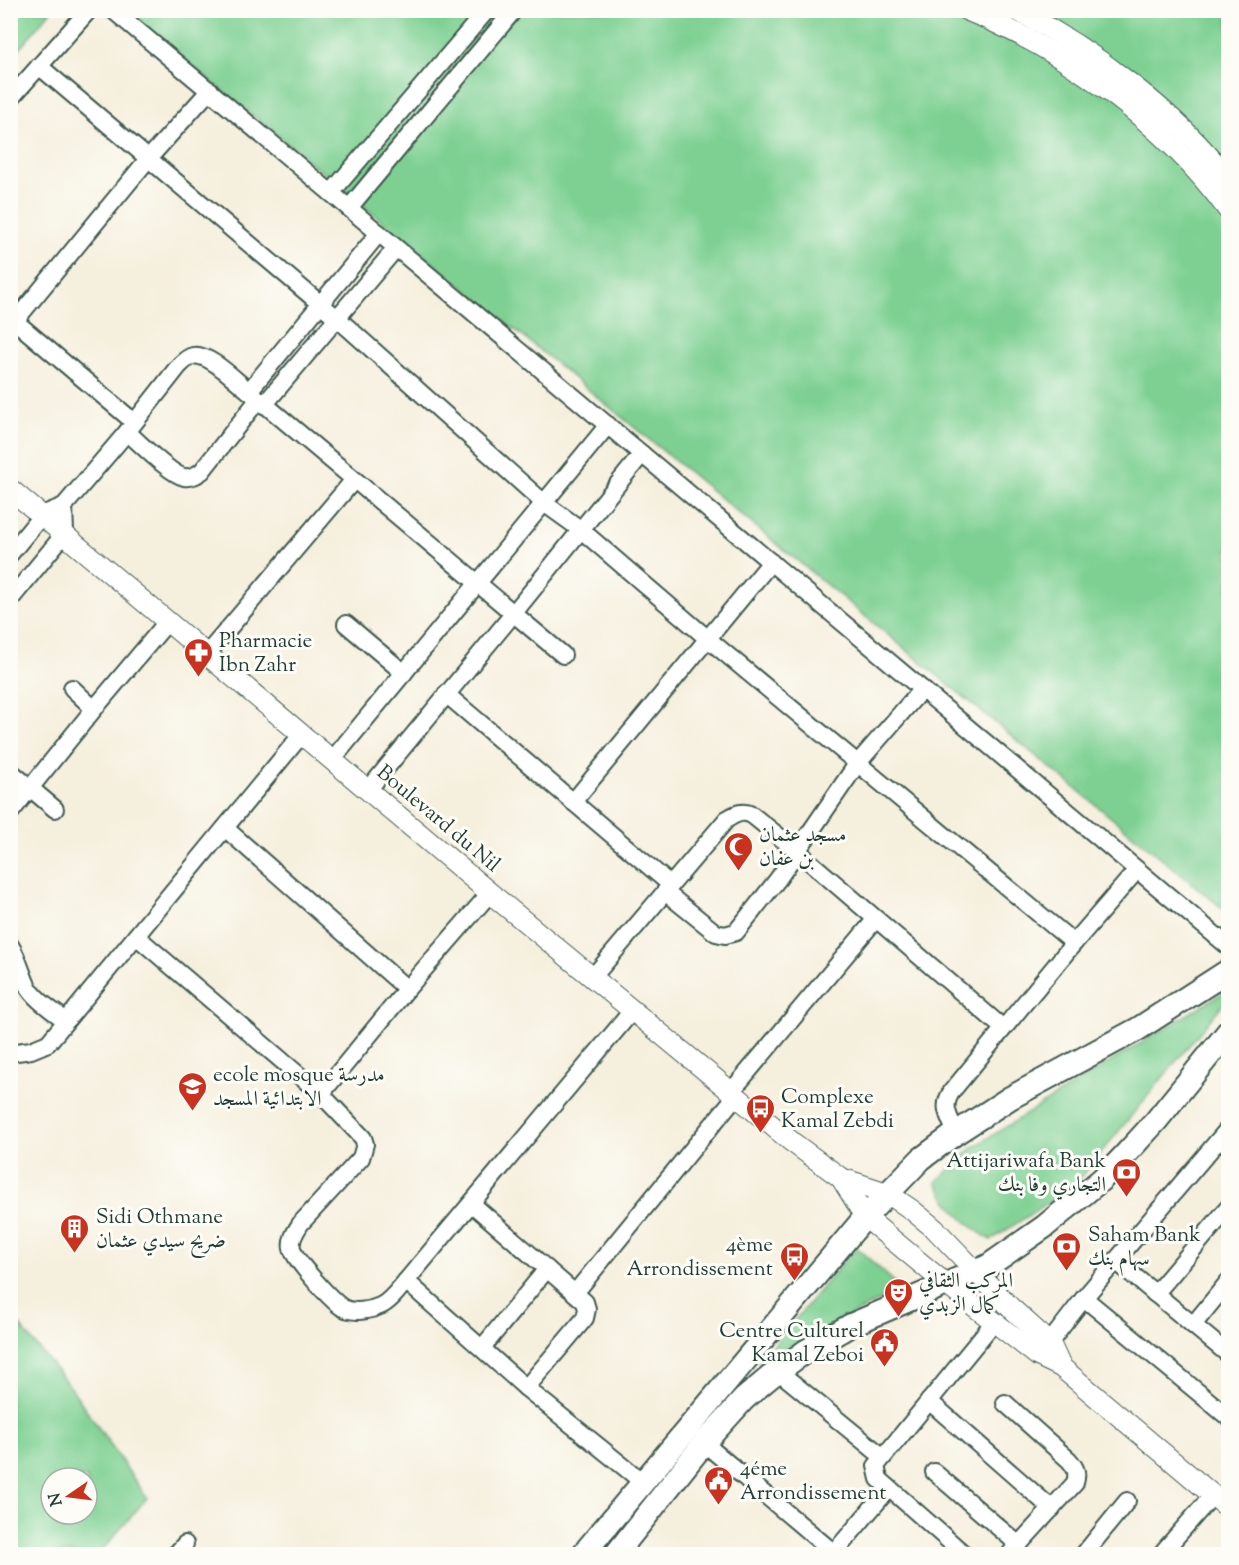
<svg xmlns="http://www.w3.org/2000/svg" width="1239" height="1565" viewBox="0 0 1239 1565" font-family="'Sorts Mill Goudy',Amiri,serif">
  <rect width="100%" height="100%" fill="#fdfcf7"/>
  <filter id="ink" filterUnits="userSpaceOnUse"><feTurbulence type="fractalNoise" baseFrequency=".0167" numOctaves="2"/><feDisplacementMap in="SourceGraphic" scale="12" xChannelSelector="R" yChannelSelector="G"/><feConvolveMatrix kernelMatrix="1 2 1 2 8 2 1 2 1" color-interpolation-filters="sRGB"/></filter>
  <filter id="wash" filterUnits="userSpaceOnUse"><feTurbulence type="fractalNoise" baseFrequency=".008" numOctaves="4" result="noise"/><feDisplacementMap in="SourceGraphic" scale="24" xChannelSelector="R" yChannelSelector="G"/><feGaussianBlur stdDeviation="1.35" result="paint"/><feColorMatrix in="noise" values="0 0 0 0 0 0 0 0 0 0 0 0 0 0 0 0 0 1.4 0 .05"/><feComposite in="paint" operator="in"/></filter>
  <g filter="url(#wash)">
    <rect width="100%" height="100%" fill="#f5efdd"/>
    <g fill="#7dd092" stroke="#4e8663" stroke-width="1.5" fill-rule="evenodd">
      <polygon points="11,10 51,11 11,59 10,11"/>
      <polygon points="125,11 1228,11 1228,913"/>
      <path d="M1228 989V998L1074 1186 991 1240C967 1226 949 1207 936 1182L972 1148Z"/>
      <polygon points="856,1247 902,1289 758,1364"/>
      <path d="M10 1314 72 1389 147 1498 99 1554H11ZM51 1478H87V1514H51Z"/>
    </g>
  </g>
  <g filter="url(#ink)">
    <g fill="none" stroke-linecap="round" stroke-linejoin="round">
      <defs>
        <g id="minor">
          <polyline points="113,10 1228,946"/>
          <polyline points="39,66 337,318 544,503 580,529 708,639 1074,943"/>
          <polyline points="10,99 89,10"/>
          <polyline points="331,193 487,10"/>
          <polyline points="349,208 514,10"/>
          <polyline points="10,317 134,422"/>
          <polyline points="15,321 148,159 210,90"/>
          <polyline points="249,391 379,233"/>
          <polyline points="264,405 396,248"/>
          <path d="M127 432C139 442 170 474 184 477 192 478 196 475 202 471L258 400"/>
          <path d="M10 554 42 515 64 506 127 432 178 367C182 363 187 357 193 356 208 352 237 382 249 391L563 655"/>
          <polyline points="10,600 65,533 64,506"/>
          <polyline points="346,624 404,673"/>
          <polyline points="207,654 353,481"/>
          <polyline points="72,688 94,709"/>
          <polyline points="446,694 671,885"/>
          <polyline points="332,760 608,425"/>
          <polyline points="10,771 55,809"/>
          <polyline points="368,790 513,614 642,454"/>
          <polyline points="573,802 771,562"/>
          <polyline points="10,813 94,709 168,621"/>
          <polyline points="225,828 407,989"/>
          <polyline points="665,892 716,933 725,935 736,932 778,879 857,764 922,689"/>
          <path d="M136 936 321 1094 363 1138 365 1144 361 1158 301 1223C296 1231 290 1239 292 1248 294 1260 332 1301 343 1308 354 1313 369 1311 380 1306 390 1302 399 1289 406 1281L632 1011"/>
          <path d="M10 945C18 958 21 972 27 985 35 1000 52 1010 65 1020"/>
          <path d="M592 978 727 819C736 814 742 810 752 815L796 850 1003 1028"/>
          <polyline points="10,1053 31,1050 48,1043 302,734"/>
          <polyline points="730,1093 875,920"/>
          <polyline points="321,1094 407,989 490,893"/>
          <path d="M956 1133C949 1116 941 1107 952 1091L1074 943 1137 870"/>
          <polyline points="472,1204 585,1302 587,1309 585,1318 526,1388"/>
          <polyline points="1116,1261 1228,1354"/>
          <polyline points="406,1281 526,1388 644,1483"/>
          <polyline points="575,1293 735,1097"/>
          <polyline points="1155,1294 1228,1208"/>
          <polyline points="1084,1298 1228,1417"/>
          <polyline points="1193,1325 1228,1282"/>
          <polyline points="482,1348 547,1269"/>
          <polyline points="1043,1351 1084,1298 1228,1129"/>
          <polyline points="778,1371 883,1457"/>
          <polyline points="929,1401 1052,1509"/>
          <path d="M1005 1403 1069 1460C1076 1468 1078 1473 1075 1483L1010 1554"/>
          <polyline points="704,1443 834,1553"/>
          <polyline points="934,1472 1019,1545"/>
          <polyline points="176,1554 185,1544"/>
          <polyline points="833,1554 889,1488"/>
          <polyline points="964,1554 879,1479 876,1466 994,1322"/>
          <polyline points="1084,1554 1127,1501"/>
          <polyline points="1161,1554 1213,1495"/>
        </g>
        <g id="tertiary">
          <path d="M966 10C1066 50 1165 124 1228 210"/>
          <path d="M1016 10C1092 49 1176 112 1228 179"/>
          <polyline points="10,489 490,893 792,1142 841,1178 887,1193 912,1210 935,1229 1010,1307 1050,1343 1061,1367"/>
          <polyline points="841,1178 865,1217 947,1285 1038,1356 1061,1367 1228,1508"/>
        </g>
        <g id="secondary">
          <polyline points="583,1554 865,1217 921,1159 956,1133 1010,1098 1138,1029 1228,971"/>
          <polyline points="616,1554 704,1443 744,1399 770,1377 806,1351 851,1325 988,1266 1044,1227 1102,1179 1122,1158 1156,1121 1228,1032"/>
        </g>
      </defs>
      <use href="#minor" stroke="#3f584d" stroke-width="20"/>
      <use href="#tertiary" stroke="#3f584d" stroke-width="22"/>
      <use href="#secondary" stroke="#3f584d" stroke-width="26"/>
      <use href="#minor" stroke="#fff" stroke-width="16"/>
      <use href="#tertiary" stroke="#fff" stroke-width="20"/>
      <use href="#secondary" stroke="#fff" stroke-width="22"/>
    </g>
  </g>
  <defs>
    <symbol id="pharmacy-pin" viewBox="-11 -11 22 30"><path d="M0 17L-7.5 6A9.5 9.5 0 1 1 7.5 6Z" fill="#c8321e" stroke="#fdfcf7"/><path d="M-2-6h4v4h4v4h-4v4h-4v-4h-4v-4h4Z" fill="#fff"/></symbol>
    <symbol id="mosque-pin" viewBox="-11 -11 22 30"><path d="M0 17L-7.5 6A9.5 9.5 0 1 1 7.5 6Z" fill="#c8321e" stroke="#fdfcf7"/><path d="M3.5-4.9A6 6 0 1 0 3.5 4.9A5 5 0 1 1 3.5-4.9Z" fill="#fff"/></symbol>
    <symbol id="school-pin" viewBox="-11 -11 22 30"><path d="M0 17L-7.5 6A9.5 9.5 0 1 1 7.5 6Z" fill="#c8321e" stroke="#fdfcf7"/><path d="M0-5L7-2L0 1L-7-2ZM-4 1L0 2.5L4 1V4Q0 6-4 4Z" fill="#fff"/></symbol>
    <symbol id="bus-pin" viewBox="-11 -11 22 30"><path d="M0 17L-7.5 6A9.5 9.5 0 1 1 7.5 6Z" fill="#c8321e" stroke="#fdfcf7"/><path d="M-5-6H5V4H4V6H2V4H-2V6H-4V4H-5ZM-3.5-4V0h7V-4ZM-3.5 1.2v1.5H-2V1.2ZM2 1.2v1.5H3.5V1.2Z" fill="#fff"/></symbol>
    <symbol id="bank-pin" viewBox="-11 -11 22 30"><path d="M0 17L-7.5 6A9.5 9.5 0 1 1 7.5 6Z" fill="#c8321e" stroke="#fdfcf7"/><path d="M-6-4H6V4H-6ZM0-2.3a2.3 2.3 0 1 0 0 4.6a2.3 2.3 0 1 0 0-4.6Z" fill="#fff"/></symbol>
    <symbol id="building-pin" viewBox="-11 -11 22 30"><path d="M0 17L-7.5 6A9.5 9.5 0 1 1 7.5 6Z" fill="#c8321e" stroke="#fdfcf7"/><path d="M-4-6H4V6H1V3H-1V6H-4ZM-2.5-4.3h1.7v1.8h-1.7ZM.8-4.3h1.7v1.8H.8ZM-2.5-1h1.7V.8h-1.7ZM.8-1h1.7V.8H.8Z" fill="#fff"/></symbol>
    <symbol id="theatre-pin" viewBox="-11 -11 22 30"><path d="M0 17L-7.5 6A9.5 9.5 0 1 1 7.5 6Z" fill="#c8321e" stroke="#fdfcf7"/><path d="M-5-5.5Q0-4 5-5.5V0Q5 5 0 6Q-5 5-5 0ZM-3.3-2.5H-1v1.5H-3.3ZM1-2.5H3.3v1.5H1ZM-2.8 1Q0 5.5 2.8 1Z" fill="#fff"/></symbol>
    <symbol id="civic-pin" viewBox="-11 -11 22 30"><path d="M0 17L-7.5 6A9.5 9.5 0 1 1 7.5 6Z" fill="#c8321e" stroke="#fdfcf7"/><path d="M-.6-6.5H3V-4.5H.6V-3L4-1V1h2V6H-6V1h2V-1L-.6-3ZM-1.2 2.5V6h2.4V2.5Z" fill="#fff"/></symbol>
  </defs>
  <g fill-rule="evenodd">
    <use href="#pharmacy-pin" x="182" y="636" width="33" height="45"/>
    <use href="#mosque-pin" x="722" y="830" width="33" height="45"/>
    <use href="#school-pin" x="176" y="1070" width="33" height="45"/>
    <use href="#bus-pin" x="744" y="1092" width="33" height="45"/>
    <use href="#bank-pin" x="1110" y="1156" width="33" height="45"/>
    <use href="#building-pin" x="58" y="1212" width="33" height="45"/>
    <use href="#bank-pin" x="1050" y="1230" width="33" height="45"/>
    <use href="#bus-pin" x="778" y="1240" width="33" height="45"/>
    <use href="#theatre-pin" x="882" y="1276" width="33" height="45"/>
    <use href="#civic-pin" x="868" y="1326" width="33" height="45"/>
    <use href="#civic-pin" x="702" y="1464" width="33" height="45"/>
  </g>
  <g text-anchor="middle" stroke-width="6" stroke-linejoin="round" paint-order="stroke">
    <g font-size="21" fill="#1f3d34" stroke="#fdfcf7" text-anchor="start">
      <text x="219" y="647">Pharmacie<tspan x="219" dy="24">Ibn Zahr</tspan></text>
      <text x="759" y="841">مسجد عثمان<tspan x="759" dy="24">بن عفان</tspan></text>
      <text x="213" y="1081">ecole mosque مدرسة<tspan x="213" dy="24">الابتدائية المسجد</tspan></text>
      <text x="781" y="1103">Complexe<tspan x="781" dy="24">Kamal Zebdi</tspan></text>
      <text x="1106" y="1167" text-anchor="end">Attijariwafa Bank<tspan x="1106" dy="24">التجاري وفا بنك</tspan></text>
      <text x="96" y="1223">Sidi Othmane<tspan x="96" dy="24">ضريح سيدي عثمان</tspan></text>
      <text x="1088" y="1241">Saham Bank<tspan x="1088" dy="24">سهام بنك</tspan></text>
      <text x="773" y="1251" text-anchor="end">4ème<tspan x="773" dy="24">Arrondissement</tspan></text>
      <text x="919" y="1287">المركب الثقافي<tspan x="919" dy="24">كمال الزبدي</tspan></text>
      <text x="864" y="1337" text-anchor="end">Centre Culturel<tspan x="864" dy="24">Kamal Zeboi</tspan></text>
      <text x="740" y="1475">4éme<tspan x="740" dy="24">Arrondissement</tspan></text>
    </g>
    <g font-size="21" fill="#1f3d34" stroke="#fdfcf7">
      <text transform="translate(439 818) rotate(40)" y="7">Boulevard du Nil</text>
    </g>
  </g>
  <rect width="1239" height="1565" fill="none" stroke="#fdfcf7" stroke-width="36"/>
  <g transform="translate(69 1496) rotate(256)"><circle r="28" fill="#fdfcf7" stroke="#a4b0a9" stroke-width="1.5"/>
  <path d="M0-4.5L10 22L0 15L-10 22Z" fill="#c8321e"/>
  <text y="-9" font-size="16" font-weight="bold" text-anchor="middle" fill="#1f3d34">N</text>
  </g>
</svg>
